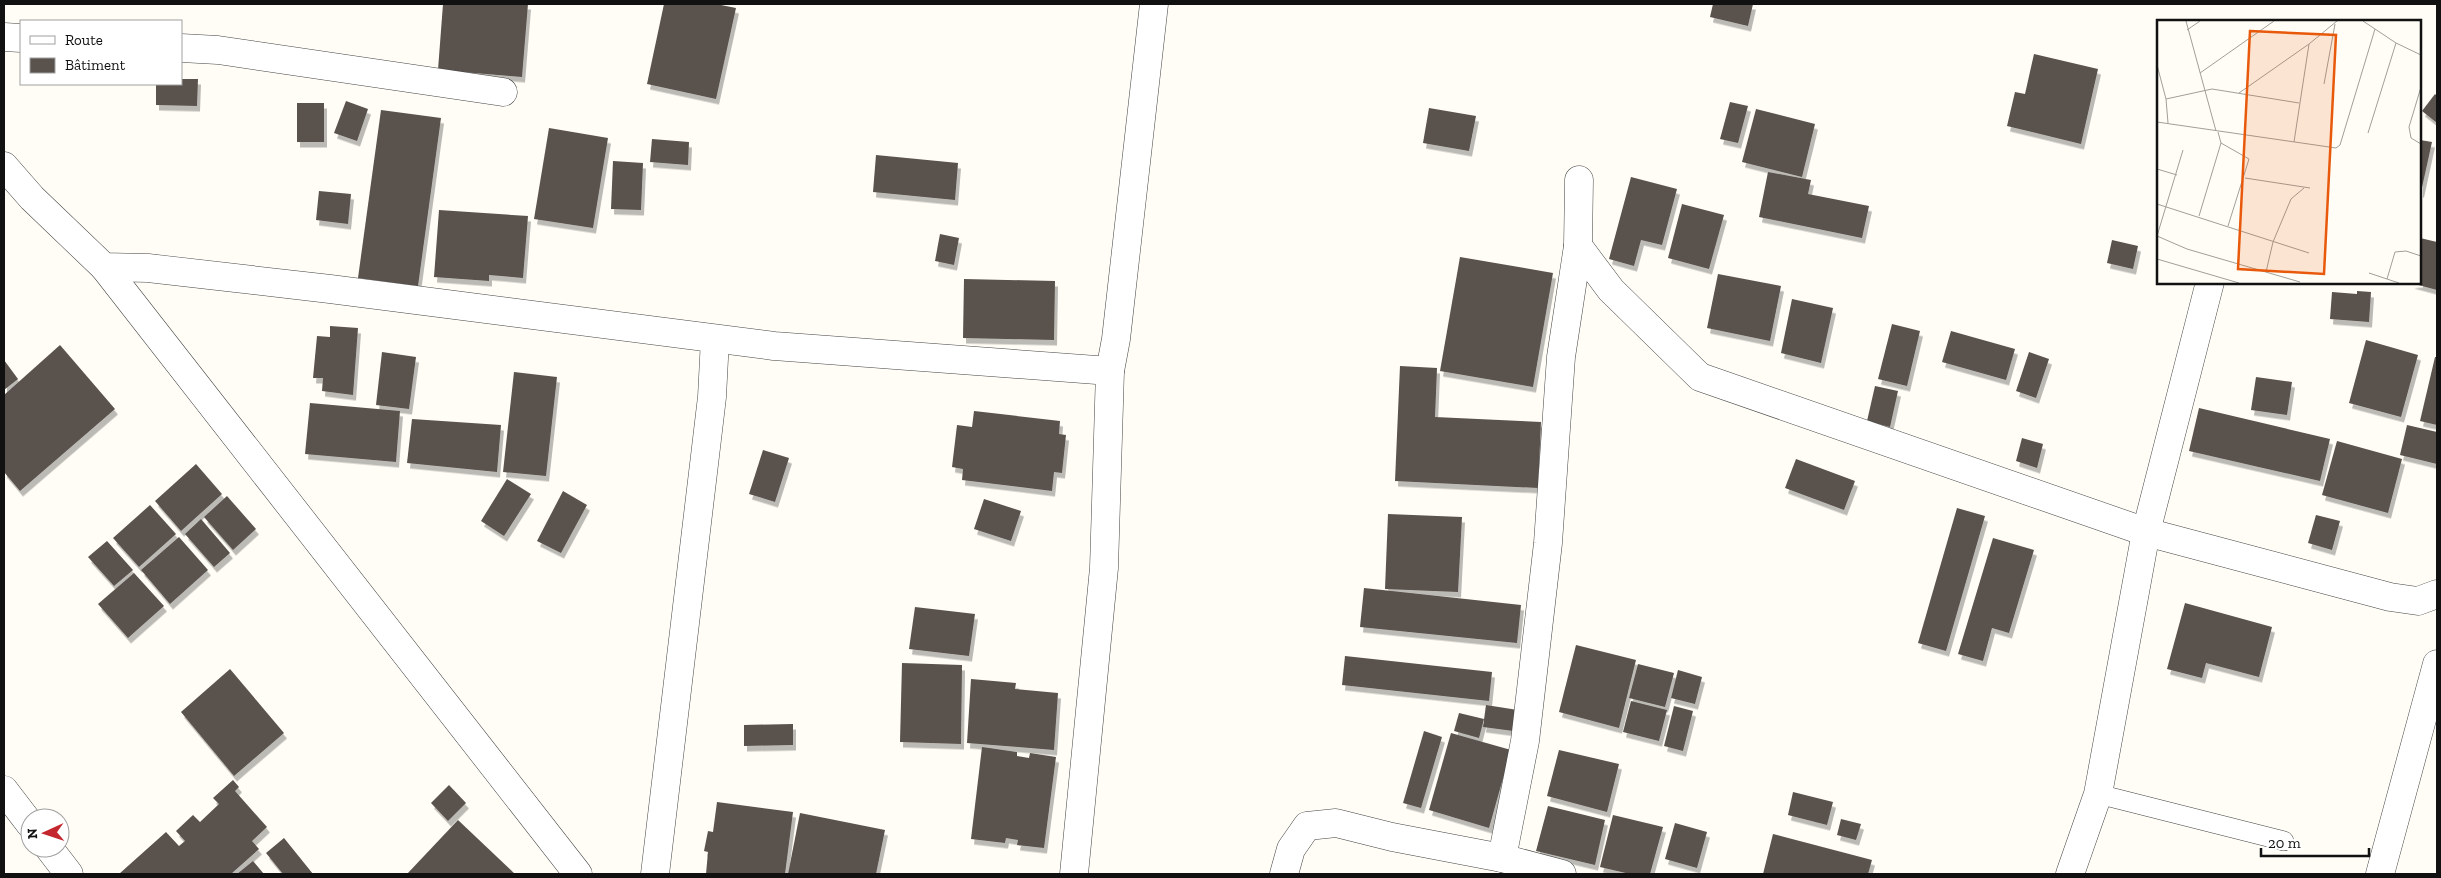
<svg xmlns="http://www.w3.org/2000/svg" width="2441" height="878" viewBox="0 0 2441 878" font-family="'Zilla Slab',serif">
  <defs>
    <filter id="shadow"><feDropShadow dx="3" dy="5.5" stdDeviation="0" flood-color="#0004"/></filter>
  </defs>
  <rect width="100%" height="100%" fill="#fffdf5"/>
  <g fill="#5a524d" filter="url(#shadow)">
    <polygon points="443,4 528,4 522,77 438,70"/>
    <polygon points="664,4 716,4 736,8 716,99 647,84"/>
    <polygon points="1713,4 1753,4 1748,26 1710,17"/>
    <polygon points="2034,54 2098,69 2081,144 2007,126 2015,92 2025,94"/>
    <polygon points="181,79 198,79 197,106 156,105 156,84 181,84"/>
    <polygon points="2435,94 2437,96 2437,123 2422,111"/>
    <polygon points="346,101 368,109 357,141 334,133"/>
    <polygon points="1730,102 1748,106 1738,143 1720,139"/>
    <rect x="297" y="103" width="27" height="39"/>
    <polygon points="1429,108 1476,116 1469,151 1423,143"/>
    <polygon points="1756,109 1815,124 1802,177 1742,162"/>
    <polygon points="381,110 441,118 418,286 358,278"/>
    <polygon points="549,128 608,138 593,228 534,219"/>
    <polygon points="652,139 689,142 688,165 650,162"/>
    <polygon points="2420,140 2432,142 2421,192 2420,192"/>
    <polygon points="876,155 958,163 955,200 873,192"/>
    <polygon points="613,161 643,163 641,210 611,209"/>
    <polygon points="1768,172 1811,180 1808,194 1869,206 1862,238 1759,217"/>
    <polygon points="1631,177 1677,189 1662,245 1641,240 1634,266 1609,259"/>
    <polygon points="319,191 351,194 348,224 316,220"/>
    <polygon points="1682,204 1724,215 1709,269 1668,258"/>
    <polygon points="439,210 528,216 523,278 489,275 489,281 434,277"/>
    <polygon points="940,234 959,238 954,265 935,261"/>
    <polygon points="2420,238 2437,242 2437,290 2411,283 2420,282"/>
    <polygon points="2112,240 2138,246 2133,269 2107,263"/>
    <polygon points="1460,257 1553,273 1533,387 1440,371"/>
    <polygon points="1718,274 1781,286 1770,341 1707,328"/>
    <polygon points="964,279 1055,281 1054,340 963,338"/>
    <polygon points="2357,291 2371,292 2369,322 2330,319 2332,292 2357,294"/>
    <polygon points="1792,299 1833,308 1821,363 1781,353"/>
    <polygon points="1892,324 1920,331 1907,386 1878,379"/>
    <polygon points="330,326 358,328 353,395 322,391 323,378 313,378 317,336 330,337"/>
    <polygon points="1951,331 2015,349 2006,380 1942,362"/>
    <polygon points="2366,340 2418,355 2401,417 2349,403"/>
    <polygon points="60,345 115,409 20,491 4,472 4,395"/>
    <polygon points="382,352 416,357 409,409 376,405"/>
    <polygon points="2029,352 2049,359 2036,398 2016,391"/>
    <polygon points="2435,357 2437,357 2437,425 2420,421"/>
    <polygon points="4,360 18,379 4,390"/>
    <polygon points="1400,366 1437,368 1435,417 1541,422 1538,488 1395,481"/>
    <polygon points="514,372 557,377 546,476 503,472"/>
    <polygon points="2256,377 2292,382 2287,415 2251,410"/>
    <polygon points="1875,386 1898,391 1890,427 1867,421"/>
    <polygon points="310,403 400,411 396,462 305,454"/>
    <polygon points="2199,408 2330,439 2320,481 2189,451"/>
    <polygon points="974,411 1060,421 1059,434 1066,435 1062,473 1054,472 1052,491 962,480 963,469 952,467 957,425 972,427"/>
    <polygon points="412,419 501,425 497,472 407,463"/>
    <polygon points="2407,425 2437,432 2437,464 2400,455"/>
    <polygon points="2022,438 2043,444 2037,468 2016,461"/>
    <polygon points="2337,441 2402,459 2388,513 2322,495"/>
    <polygon points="763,450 789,458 775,502 749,494"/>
    <polygon points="1796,459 1855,481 1844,510 1785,488"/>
    <polygon points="196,464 222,494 181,531 155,501"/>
    <polygon points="507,479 531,494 504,536 481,521"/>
    <polygon points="563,491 587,505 561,553 537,541"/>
    <polygon points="227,496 256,529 233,550 204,517"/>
    <polygon points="984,499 1021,511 1011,541 974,529"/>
    <polygon points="150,505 176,534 139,567 113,538"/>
    <polygon points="1957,508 1985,516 1946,651 1918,643"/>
    <polygon points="1388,514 1462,517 1458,592 1385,589"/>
    <polygon points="2316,515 2340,521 2332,550 2308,543"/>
    <polygon points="201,519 230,553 214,567 185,534"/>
    <polygon points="179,537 208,570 170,604 141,570"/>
    <polygon points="1993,538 2034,550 2009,633 1992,628 1983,661 1958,654"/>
    <polygon points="107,541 133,570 114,586 88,557"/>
    <polygon points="134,573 164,606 128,638 98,604"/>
    <polygon points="1364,588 1521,605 1517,643 1360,627"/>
    <polygon points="2185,603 2272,627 2259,677 2206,663 2202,678 2167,669"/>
    <polygon points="915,607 975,614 969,656 909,649"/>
    <polygon points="1576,645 1636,660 1619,728 1559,712"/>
    <polygon points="1345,656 1492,672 1489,701 1342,685"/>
    <polygon points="902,663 962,665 961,744 900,742"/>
    <polygon points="1638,664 1674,673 1665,707 1629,698"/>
    <polygon points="230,669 284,733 234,776 181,712"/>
    <polygon points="1678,670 1702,677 1695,704 1671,698"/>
    <polygon points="971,679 1016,683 1015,689 1058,693 1054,750 967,743"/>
    <polygon points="1631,701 1667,710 1659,741 1623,732"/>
    <polygon points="1486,705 1524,711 1521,732 1483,727"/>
    <polygon points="1674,706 1693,711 1683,751 1664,746"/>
    <polygon points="1459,713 1484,719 1479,738 1454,731"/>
    <polygon points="793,724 793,745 744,746 744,725"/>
    <polygon points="1424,731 1442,737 1421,808 1403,803"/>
    <polygon points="1451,733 1511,750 1489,828 1429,810"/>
    <polygon points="982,747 1017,752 1017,756 1029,758 1030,753 1056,757 1044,848 1017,845 1018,840 1006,838 1005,843 971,839"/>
    <polygon points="1559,750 1619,764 1607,812 1547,796"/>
    <polygon points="233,780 239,787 235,791 267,827 252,841 259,849 231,874 119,874 166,832 179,846 185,841 176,831 193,815 200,822 219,804 213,798"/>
    <polygon points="449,785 466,803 448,821 431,803"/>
    <polygon points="1793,792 1833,802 1827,825 1788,815"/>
    <polygon points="717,802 793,812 785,874 706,874 708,852 704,851 708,831 713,832"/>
    <polygon points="1548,806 1605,820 1595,865 1536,851"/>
    <polygon points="800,813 885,830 876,874 788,874"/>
    <polygon points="1613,815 1663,827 1650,874 1630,874 1600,867"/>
    <polygon points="1841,819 1861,824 1856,840 1837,835"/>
    <polygon points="458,820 515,874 407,874"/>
    <polygon points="1675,823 1707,832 1697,868 1665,859"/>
    <polygon points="1773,834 1872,860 1868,874 1763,874"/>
    <polygon points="284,838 313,874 283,874 266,853"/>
    <polygon points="253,861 264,874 237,874"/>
  </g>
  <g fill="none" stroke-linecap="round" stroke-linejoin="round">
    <defs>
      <polyline id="service" points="2098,794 2284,841"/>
      <g id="minor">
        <polyline points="4,37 21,38"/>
        <polyline points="181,48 218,50 503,92"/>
        <polyline points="4,166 32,198 104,267 148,268 330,289 774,346 1110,371"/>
        <polyline points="1578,246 1611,290 1700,377 2146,532 2390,597 2418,601 2437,594"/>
        <polyline points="104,267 578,874"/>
        <polyline points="4,790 30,824"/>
        <polyline points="49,848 69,874"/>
        <polyline points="1502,858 1525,741 1548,543 1561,357 1578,246 1579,180"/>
        <polyline points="655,874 705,456 712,397 715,339"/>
        <polyline points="1074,874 1104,568 1110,371 1116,339 1154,4"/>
        <polyline points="1284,874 1291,849 1307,826 1336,823 1392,837 1502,858 1562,874"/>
        <polyline points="2070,874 2098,794 2146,532 2210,282"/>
        <polyline points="2380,874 2437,664"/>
      </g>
    </defs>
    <use href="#service" stroke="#444" stroke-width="20"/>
    <use href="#minor" stroke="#444" stroke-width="29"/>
    <use href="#service" stroke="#fff" stroke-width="19"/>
    <use href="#minor" stroke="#fff" stroke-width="28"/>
  </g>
  <g transform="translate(2157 20)">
    <rect width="264" height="264" fill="#fffdf5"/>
    <path fill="none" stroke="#a09f9a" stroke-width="1" d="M29 1 59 111M206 1 239 23 264 35M30 10 43 1M0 45 9 79 11 103M43 53 117 1M167 64 178 4M264 67 252 107 254 118 264 124M82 73 152 24M9 79 55 69 142 83M0 102 179 128 183 125 218 9M211 113 239 23M137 122 152 24 180 1M64 123 92 139 71 206M0 149 20 155M88 158 153 168M0 184 152 233M42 196 64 123 61 112M0 216 30 229 143 262M0 216 26 130M0 239 82 263M109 252 116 222 134 179 147 168M212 253 242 263M230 259 238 232 249 231 264 236"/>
    <path fill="#e8590c" fill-opacity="0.15" stroke="#e8590c" stroke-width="2.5" d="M93 11 179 15 167 254 81 249Z"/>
    <rect width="264" height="264" fill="none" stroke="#111" stroke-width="2.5"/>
  </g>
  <rect width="2441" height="878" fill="none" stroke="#111111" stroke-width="10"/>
  <rect x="20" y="20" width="162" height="65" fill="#ffffff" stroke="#a0a0a0"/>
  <rect x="30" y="36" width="25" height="8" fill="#ffffff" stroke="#a0a0a0"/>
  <text x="65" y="45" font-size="15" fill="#111111">Route</text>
  <rect x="30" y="58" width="25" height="15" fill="#5a524d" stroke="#a0a0a0"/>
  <text x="65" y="70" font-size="15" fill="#111111">Bâtiment</text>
  <g transform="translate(45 833) rotate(267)"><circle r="24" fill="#ffffff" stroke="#a0a0a0"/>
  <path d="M0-4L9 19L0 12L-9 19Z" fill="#c4262e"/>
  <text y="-8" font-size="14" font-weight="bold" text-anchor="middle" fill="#111111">N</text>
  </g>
  <path d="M2261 848v8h108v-8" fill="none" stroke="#111111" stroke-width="2.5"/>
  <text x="2268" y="848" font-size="15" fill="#111111" stroke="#ffffff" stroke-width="4" paint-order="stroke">20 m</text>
</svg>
